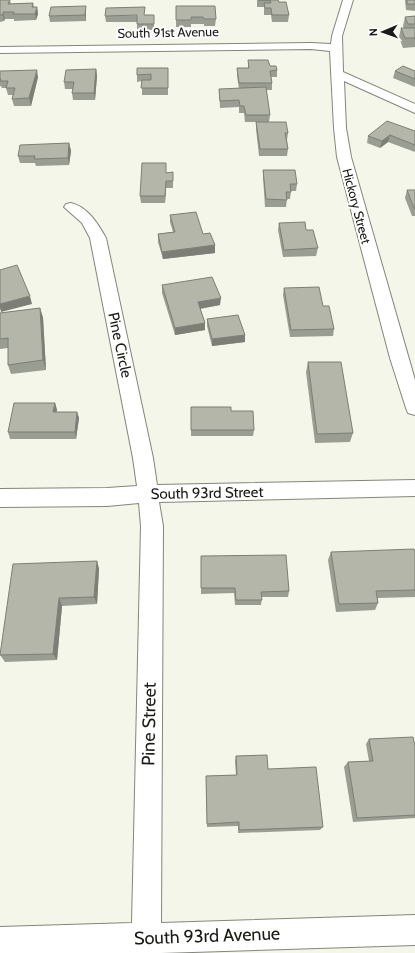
<svg xmlns="http://www.w3.org/2000/svg" width="415" height="953" viewBox="0 0 415 953" font-family="Cabin,sans-serif">
  <rect width="100%" height="100%" fill="#f3f6e8"/>
  <g fill="none" stroke-linecap="round" stroke-linejoin="round">
    <defs>
      <g id="minor">
        <polygon points="343,0 353,0 342,36 343,72 415,104 415,113 344,81 346,128 351,157 415,380 415,415 408,413 406,408 390,358 337,157 334,128 330,51 311,49 0,53 0,47 311,43 331,44 332,36"/>
        <path d="M71 203C88 207 98 224 106 238L153 458 157 485 415 480V496L159 502 163 526 161 923 415 915V945L161 953H0V927L132 923 141 526 139 503 107 506 0 507V489L107 488 137 486 133 458 90 238 82 223 64 207 66 204Z"/>
      </g>
    </defs>
    <use href="#minor" stroke="#84867a" stroke-width="2"/>
    <use href="#minor" fill="#fff" fill-rule="evenodd"/>
  </g>
  <g fill="#9a9d91">
    <polygon points="0,0 10,0 11,4 33,3 34,7 37,7 38,14 36,20 14,21 14,19 5,19 4,21 0,22"/>
    <polygon points="257,0 278,0 279,2 289,15 288,22 272,22 271,15 264,15 264,7 257,7"/>
    <polygon points="405,0 415,0 415,11 406,10"/>
    <polygon points="176,6 216,19 215,26 204,26 204,24 191,24 191,27 176,27"/>
    <polygon points="86,13 86,21 50,22 49,16"/>
    <polygon points="154,15 154,30 137,31 137,22 106,22 105,16"/>
    <polygon points="415,16 415,47 403,48 399,37 401,28 404,28 403,26 405,17"/>
    <polygon points="248,60 270,66 277,70 277,77 271,77 272,83 272,90 266,90 270,115 269,122 245,122 244,113 239,113 239,107 220,108 219,89 239,89 237,75 237,68 248,68"/>
    <polygon points="168,68 168,95 142,95 142,81 137,82 137,75"/>
    <polygon points="96,69 97,76 95,100 73,100 72,93 73,89 65,89 64,82"/>
    <polygon points="0,71 38,77 31,106 14,106 12,99 13,95 8,95 6,88 2,88 1,86 0,86"/>
    <polygon points="395,71 415,71 415,87 393,78"/>
    <polygon points="256,122 288,133 287,140 288,149 287,156 259,156 256,129"/>
    <polygon points="415,131 415,152 388,142 380,148 367,143 368,136"/>
    <polygon points="69,143 71,151 69,165 36,166 35,163 20,163 18,156"/>
    <polygon points="263,170 297,184 296,191 291,191 290,199 287,199 286,207 265,207 263,177"/>
    <polygon points="173,172 173,188 166,188 165,203 141,203 140,196 167,173"/>
    <polygon points="407,190 415,190 415,216 412,216 405,198"/>
    <polygon points="170,215 203,234 215,245 215,253 163,259 158,242 158,234 173,232 170,222"/>
    <polygon points="279,223 306,230 318,248 316,256 283,257 278,230"/>
    <polygon points="162,285 220,305 200,309 205,330 175,335 162,293"/>
    <polygon points="284,288 323,306 334,329 333,336 290,337 283,295"/>
    <polygon points="40,308 43,318 46,370 11,374 8,365 8,348 0,349 0,313"/>
    <polygon points="207,319 245,335 245,342 212,346 207,326"/>
    <polygon points="308,362 353,433 350,442 315,443 306,372"/>
    <polygon points="55,403 57,410 56,412 77,412 79,418 76,439 10,439 8,432"/>
    <polygon points="231,411 254,430 253,436 191,436 191,430"/>
    <polygon points="331,552 415,552 415,597 378,598 378,603 375,610 336,612 328,560"/>
    <polygon points="201,556 289,591 288,597 262,597 261,605 235,605 234,593 201,594"/>
    <polygon points="97,561 99,569 97,604 62,606 57,660 5,662 0,655"/>
    <polygon points="369,739 415,746 415,818 353,822 344,767 348,762 369,761 366,744"/>
    <polygon points="236,756 268,769 323,827 320,830 238,833 238,826 207,827 206,776 236,775 235,761"/>
  </g>
  <g fill="#7d7f76">
    <polygon points="86,6 86,21 85,15"/>
    <polygon points="37,7 38,14 36,20 35,14"/>
    <polygon points="3,12 5,19 4,21 3,15"/>
    <polygon points="96,69 97,76 95,100 94,93"/>
    <polygon points="37,70 38,77 31,106 29,98"/>
    <polygon points="390,135 388,142 380,148 382,141"/>
    <polygon points="69,143 71,151 69,165 68,158"/>
    <polygon points="166,181 166,188 165,203 165,196"/>
    <polygon points="215,245 215,253 163,259 162,252"/>
    <polygon points="30,296 32,304 1,312 0,308 0,304"/>
    <polygon points="221,298 220,305 198,309 198,302"/>
    <polygon points="40,308 43,318 46,370 43,360"/>
    <polygon points="205,323 205,330 175,335 175,328"/>
    <polygon points="245,335 245,342 212,346 212,339"/>
    <polygon points="55,403 57,410 55,418 53,412"/>
    <polygon points="77,412 79,418 76,439 75,432"/>
    <polygon points="97,561 99,569 97,604 94,597"/>
    <polygon points="59,598 62,606 57,660 53,654"/>
  </g>
  <g fill="#b3b6a9" stroke="#7d7f76">
    <polygon points="0,0 10,0 8,4 33,3 32,7 37,7 35,14 13,14 14,12 3,12 3,15 0,15"/>
    <polygon points="258,0 278,0 279,2 286,2 289,15 272,15 271,8 265,8 264,3 271,3 270,0"/>
    <rect x="407" y="0" width="8" height="4"/>
    <polygon points="86,6 85,15 49,16 51,7"/>
    <polygon points="176,6 215,6 216,19 204,19 203,17 191,17 191,20 176,20"/>
    <polygon points="145,7 144,15 154,15 154,24 137,24 137,15 105,16 106,8"/>
    <polygon points="415,16 415,24 408,24 405,17"/>
    <polygon points="401,28 415,28 415,38 405,38"/>
    <polygon points="248,60 268,60 270,66 276,66 277,70 270,71 272,83 239,83 237,68 249,68"/>
    <polygon points="403,66 415,71 415,79 395,71"/>
    <polygon points="137,68 168,68 168,88 141,88 142,80 151,80 151,74 137,75"/>
    <polygon points="96,69 94,93 72,93 74,82 64,82 66,70"/>
    <polygon points="37,70 29,98 12,99 15,88 6,88 8,81 0,81 1,79 0,79 0,71"/>
    <polygon points="266,87 270,115 246,115 244,106 240,106 239,100 220,101 219,89"/>
    <polygon points="387,121 415,131 415,145 390,135 382,141 368,136"/>
    <polygon points="256,122 286,122 288,133 285,133 288,149 260,149"/>
    <polygon points="69,143 68,158 34,159 35,156 18,156 20,145"/>
    <polygon points="142,163 166,163 166,173 173,172 173,181 166,181 165,196 140,196"/>
    <polygon points="263,170 295,170 297,184 290,184 291,192 286,192 287,200 266,199"/>
    <polygon points="407,190 415,190 415,208 414,208"/>
    <polygon points="196,212 203,234 210,233 215,245 162,252 158,234 175,232 170,215"/>
    <polygon points="305,222 306,230 313,230 318,248 284,250 279,223"/>
    <polygon points="17,265 30,296 0,304 0,270"/>
    <polygon points="212,277 221,298 198,302 205,323 175,328 162,285"/>
    <polygon points="319,287 323,306 329,306 334,329 291,330 284,288"/>
    <polygon points="40,308 43,360 8,365 8,338 0,339 0,313"/>
    <polygon points="238,315 245,335 212,339 207,319"/>
    <polygon points="308,362 341,362 353,433 317,434"/>
    <polygon points="14,403 55,403 53,412 77,412 75,432 8,432"/>
    <polygon points="191,407 231,407 231,411 253,411 254,430 191,430"/>
    <polygon points="414,549 415,552 415,590 376,591 378,603 339,604 331,552"/>
    <polygon points="286,555 289,591 261,592 262,600 236,600 235,588 201,588 201,556"/>
    <polygon points="97,561 94,597 59,598 53,654 0,655 13,564"/>
    <polygon points="413,737 415,746 415,815 357,818 348,762 373,761 369,739"/>
    <polygon points="267,755 268,769 316,767 323,827 239,830 239,822 207,824 206,776 237,775 236,756"/>
  </g>
  <g text-anchor="middle" stroke-width="4" stroke-linejoin="round" paint-order="stroke">
    <g font-size="13" fill="#1a1b16" stroke="#fff">
      <text transform="translate(168 32) rotate(-1)" y="5">South 91st Avenue</text>
      <text transform="translate(357 206) rotate(75)" y="5">Hickory Street</text>
    </g>
    <g font-size="15" fill="#1a1b16" stroke="#fff">
      <text transform="translate(120 345) rotate(78)" y="5">Pine Circle</text>
      <text transform="translate(207 493) rotate(-1)" y="5">South 93rd Street</text>
    </g>
    <g font-size="18" fill="#1a1b16" stroke="#fff">
      <text transform="translate(149 724) rotate(-89)" y="6">Pine Street</text>
      <text transform="translate(207 936) rotate(-2)" y="6">South 93rd Avenue</text>
    </g>
  </g>
  <g transform="translate(383 32) rotate(268)" stroke="#ffffff" stroke-width="3" paint-order="stroke">
  <path d="M0-3L7 15L0 10L-7 15Z" fill="#1a1b16"/>
  <text y="-6" font-size="11" font-weight="bold" text-anchor="middle" fill="#1a1b16">N</text>
  </g>
</svg>
